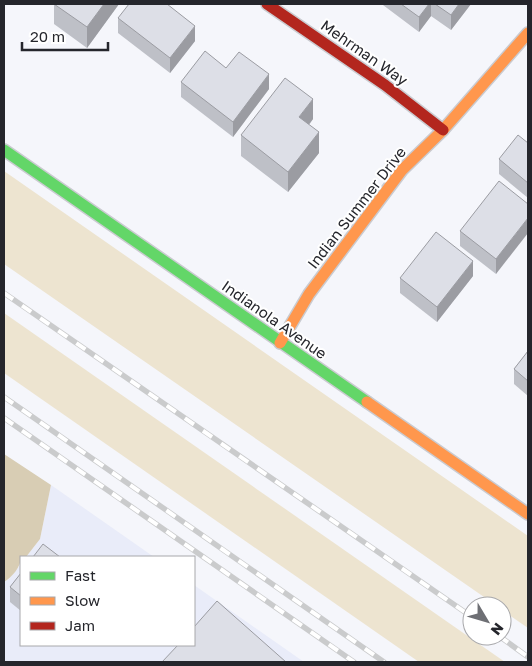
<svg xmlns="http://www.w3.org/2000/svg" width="532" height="666" viewBox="0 0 532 666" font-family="'Golos Text',sans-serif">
  <rect width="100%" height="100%" fill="#f5f6fb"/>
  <g fill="#e9ecf9">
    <polygon points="51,485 154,557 26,557 40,539"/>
    <polygon points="21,564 21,645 194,645 194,585 304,662 4,662 4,582 9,579"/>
  </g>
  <g fill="#ede4d0">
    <polygon points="4,171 528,536 528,628 502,610 502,606 497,606 4,264"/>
    <polygon points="4,313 505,662 419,662 4,373"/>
  </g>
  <path fill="#d8cdb4" d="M4 454 51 485 40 539 26 557H21C21 567 12 577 4 582Z"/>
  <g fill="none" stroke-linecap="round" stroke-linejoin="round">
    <defs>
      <polyline id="fast" points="4,150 367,402"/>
      <g id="slow">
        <polyline points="280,343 309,294 402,170 443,130 528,33"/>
        <polyline points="367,402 528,514"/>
      </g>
      <polyline id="jam" points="267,4 385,85 443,130"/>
    </defs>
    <use href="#fast" stroke="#cacbd0" stroke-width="14"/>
    <use href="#slow" stroke="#cacbd0" stroke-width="14"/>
    <use href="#jam" stroke="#cacbd0" stroke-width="14"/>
    <use href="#fast" stroke="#63d668" stroke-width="11"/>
    <use href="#slow" stroke="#ff974d" stroke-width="11"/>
    <use href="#jam" stroke="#b3261e" stroke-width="11"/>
    <defs>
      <g id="rail">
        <polyline points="4,293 472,617"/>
        <polyline points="4,397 384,662"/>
        <polyline points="4,418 354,662"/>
        <polyline points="499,636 528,657"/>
      </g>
    </defs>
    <use href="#rail" stroke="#cacbcc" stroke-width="5.5"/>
    <use href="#rail" stroke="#fff" stroke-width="4" stroke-dasharray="11" stroke-linecap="butt"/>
  </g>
  <g fill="#bec0c7">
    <polygon points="54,4 119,4 87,48 54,24"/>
    <polygon points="383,4 471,4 451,30 431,16 419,32 383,5"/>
    <polygon points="118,18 195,41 170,73 118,33"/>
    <polygon points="226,68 269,89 233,137 181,97 181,82"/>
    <polygon points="313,119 309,125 319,153 288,192 241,156 241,135"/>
    <polygon points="528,143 528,198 499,174 499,159"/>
    <polygon points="528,204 496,274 460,246 460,231"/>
    <polygon points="473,276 437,322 400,293 400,278"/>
    <polygon points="528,351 528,396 514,384 514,369"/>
    <polygon points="21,573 21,611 10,602 10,587"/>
  </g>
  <g fill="#9b9ca2">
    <polygon points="104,4 119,4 87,48 87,27"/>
    <polygon points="429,4 431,4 431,16 419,32 419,17"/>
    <polygon points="459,4 471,4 451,30 451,15"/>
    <polygon points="195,26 195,41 170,73 170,58"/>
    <polygon points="269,74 269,89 233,137 233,122"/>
    <polygon points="313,99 313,119 299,137 299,117"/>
    <polygon points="319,132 319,153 288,192 288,172"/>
    <polygon points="528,218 528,233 496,274 496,259"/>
    <polygon points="473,261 473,276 437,322 437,307"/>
  </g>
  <g fill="#dddfe7" stroke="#9b9ca2">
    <polygon points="54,4 104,4 87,27"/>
    <polygon points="129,4 167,4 195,26 170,58 118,18"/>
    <polygon points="401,4 429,4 419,17"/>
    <polygon points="435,4 459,4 451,15"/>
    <polygon points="205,51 226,68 239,52 269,74 233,122 181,82"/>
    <polygon points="285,78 313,99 299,117 319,132 288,172 241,135"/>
    <polygon points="518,135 528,143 528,183 499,159"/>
    <polygon points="499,181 528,204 528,218 496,259 460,231"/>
    <polygon points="436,232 473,261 437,307 400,278"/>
    <polygon points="528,351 528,381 514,369"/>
    <polygon points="43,544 60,557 33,557"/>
    <polygon points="21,573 21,596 10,587"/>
    <polygon points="217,601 286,662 162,662 178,645 194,645 194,627"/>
  </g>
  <g text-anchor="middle" stroke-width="4" stroke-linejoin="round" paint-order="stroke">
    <g font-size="15" fill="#25262c" stroke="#fff">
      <text transform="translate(364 53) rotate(35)" y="5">Mehrman Way</text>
      <text transform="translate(357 208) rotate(-52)" y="5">Indian Summer Drive</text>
      <text transform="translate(274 320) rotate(35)" y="5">Indianola Avenue</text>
    </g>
  </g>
  <rect width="532" height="666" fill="none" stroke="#25262c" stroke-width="10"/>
  <rect x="20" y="556" width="175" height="90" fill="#ffffff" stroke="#a8a8ab"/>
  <rect x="30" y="572" width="25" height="8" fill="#63d668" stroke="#a8a8ab"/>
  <text x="65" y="581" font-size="15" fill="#25262c">Fast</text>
  <rect x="30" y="597" width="25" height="8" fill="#ff974d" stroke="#a8a8ab"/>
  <text x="65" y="606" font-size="15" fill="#25262c">Slow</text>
  <rect x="30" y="622" width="25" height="8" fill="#b3261e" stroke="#a8a8ab"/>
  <text x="65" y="631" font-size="15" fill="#25262c">Jam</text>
  <g transform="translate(487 621) rotate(128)"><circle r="24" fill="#ffffff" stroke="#a8a8ab"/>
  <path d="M0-4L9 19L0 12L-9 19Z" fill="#6e6f74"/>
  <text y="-8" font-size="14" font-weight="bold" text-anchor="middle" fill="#25262c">N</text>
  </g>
  <path d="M22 42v8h86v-8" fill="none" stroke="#25262c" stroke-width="2.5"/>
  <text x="30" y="42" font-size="15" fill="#25262c" stroke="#ffffff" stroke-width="4" paint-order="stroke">20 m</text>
</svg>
